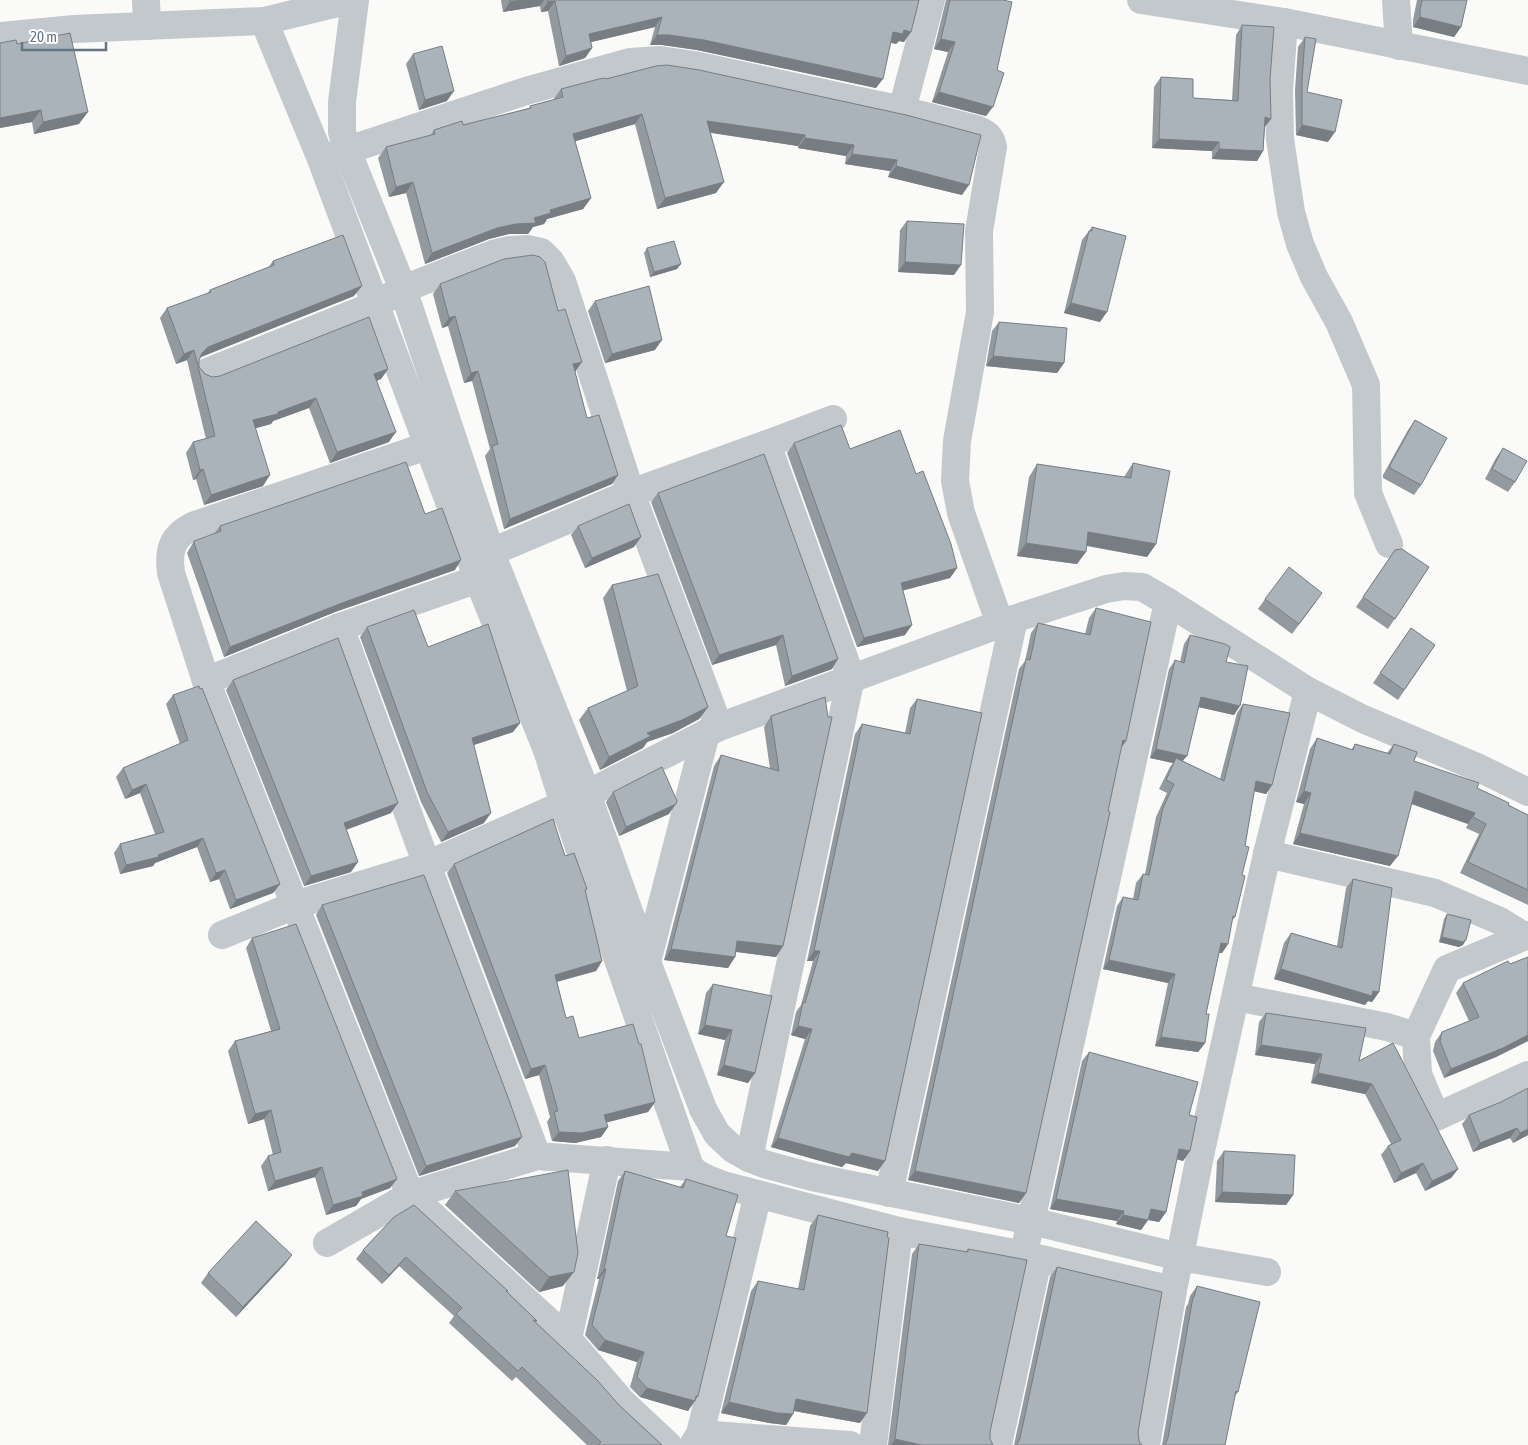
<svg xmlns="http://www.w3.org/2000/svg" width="1528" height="1445" viewBox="0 0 1528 1445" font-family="'Asap Condensed',sans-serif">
  <rect width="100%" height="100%" fill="#fafaf8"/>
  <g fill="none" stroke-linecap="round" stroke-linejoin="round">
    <g stroke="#c3c8cc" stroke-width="28">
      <polyline points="146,0 147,26"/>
      <polyline points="355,0 342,102 342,132 347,150 403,289 491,553 587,794 647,962 703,1109 717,1134 733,1149 749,1158 764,1164 812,1177 1031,1221 1180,1257 1267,1272"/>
      <polyline points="1141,0 1284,22 1528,71"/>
      <polyline points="1396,0 1399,46"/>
      <path d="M264 21 321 159 478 579 547 750 564 804 690 1167C699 1177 710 1180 723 1185L899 1231 1024 1255 1173 1290"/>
      <polyline points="1284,22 1279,90 1280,139 1291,212 1300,244 1314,277 1339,322 1366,385 1368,493 1389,544"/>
      <polyline points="0,36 74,29 264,21 351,0"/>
      <polyline points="902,110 931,0"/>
      <path d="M330 156 526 91 630 62 660 60 694 65 902 110 976 129C986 133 991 136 993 147L979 231 980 312 957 441 955 481 961 513 1000 624"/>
      <polyline points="207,372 375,305 403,289 493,254 510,250 527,249 541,252 551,262 562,281 631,493 719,727"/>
      <polyline points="767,444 833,419"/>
      <polyline points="475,559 631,493 767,444 851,677 749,1158"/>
      <polyline points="340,627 427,865 537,1156"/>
      <polyline points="206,681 340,627 478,579"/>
      <polyline points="1267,854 1435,893 1500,921 1524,936"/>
      <polyline points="222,935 295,905 427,865 587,794 719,727 1014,619 1106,589 1124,586 1142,587 1168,602 1308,691 1363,719 1479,768 1528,792"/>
      <polyline points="1528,935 1447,969 1416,1036 1418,1074 1436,1117 1528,1075"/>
      <polyline points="647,962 706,733"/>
      <polyline points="1236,997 1387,1027 1416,1036"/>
      <polyline points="889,1193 1014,619"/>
      <polyline points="1027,1239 1168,602"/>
      <path d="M327 1243 410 1195 206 681 171 573C168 549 172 536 195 525L427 446"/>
      <polyline points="568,1339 607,1160"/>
      <polyline points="700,1434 850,1445"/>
      <polyline points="668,1445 623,1403 568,1339 410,1195 537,1156 690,1167"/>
      <polyline points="693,1445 700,1434 758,1194"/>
      <polyline points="873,1445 899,1231"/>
      <polyline points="998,1445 1038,1259"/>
      <polyline points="1146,1445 1173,1290 1201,1151 1267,854 1308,691"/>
    </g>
  </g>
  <g fill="#929a9f">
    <polygon points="501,0 919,0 904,42 899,41 896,44 891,43 876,88 697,50 662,45 650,45 655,27 591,42 592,48 585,58 559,66 548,11 541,12 540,6 503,12"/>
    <polygon points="946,0 1003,0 997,70 986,116 932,102 948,52 934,49"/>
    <polygon points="1417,0 1467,0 1461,27 1454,37 1413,27 1413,20"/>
    <polygon points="1242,25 1265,128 1263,151 1257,161 1212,159 1212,151 1152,148 1154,87 1161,77 1193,98 1232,100 1236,35"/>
    <polygon points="1305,37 1307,92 1328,142 1296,135 1295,90 1298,47"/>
    <polygon points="0,43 17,44 79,124 34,134 32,122 0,128"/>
    <polygon points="413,54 447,101 419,110 406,64"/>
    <polygon points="606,79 906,115 962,195 888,177 890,171 845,164 846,156 798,148 798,146 711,133 716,193 657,209 635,124 575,141 591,198 583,209 547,219 544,224 533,227 528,234 509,234 489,239 425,264 406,193 389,197 378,158 386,147 430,136 434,130 463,125 529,108 530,106 553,100 561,89"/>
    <polygon points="907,221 954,275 898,272 900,230"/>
    <polygon points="1092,227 1100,322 1064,313 1082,240"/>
    <polygon points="647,248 677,269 650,277 644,253"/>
    <polygon points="273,261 354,296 201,357 199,360 199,367 205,374 212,377 388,369 381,379 377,381 389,442 330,463 309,408 273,421 271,424 255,428 263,486 204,505 196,479 193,480 186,453 193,442 206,439 187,360 176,364 160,318 167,308 207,294 210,290 268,268"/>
    <polygon points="440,284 558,311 587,418 618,475 612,484 504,529 485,456 490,449 472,381 464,383 448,326 442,328 433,294"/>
    <polygon points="595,301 655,350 605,363 588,311"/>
    <polygon points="999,322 1064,363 1057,373 986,366 992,331"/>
    <polygon points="1415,420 1421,485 1414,495 1383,478 1383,475 1408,430"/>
    <polygon points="794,443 850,449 916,474 957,568 950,578 903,590 905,635 857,647 787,453"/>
    <polygon points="1503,448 1515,482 1508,492 1485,479 1496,458"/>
    <polygon points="1133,463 1156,544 1147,557 1086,546 1077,564 1017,556 1029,477 1037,464 1124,477"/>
    <polygon points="658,493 832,669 785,686 776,645 712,665 651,502"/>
    <polygon points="425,514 455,570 335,612 224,657 187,553 194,541 214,534 220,526"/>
    <polygon points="578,526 634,547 585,568 571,535"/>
    <polygon points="1395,550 1429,567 1388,629 1356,607"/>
    <polygon points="612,585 708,707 699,719 673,733 647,742 643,748 600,770 579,720 588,708 627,691 603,598"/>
    <polygon points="1265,599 1316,602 1292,634 1258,609"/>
    <polygon points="1096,608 1121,748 1026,1193 1019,1203 908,1180 1019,669 1025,661 1031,633 1038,623 1085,634 1089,618"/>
    <polygon points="367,627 428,647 520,723 513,732 473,745 484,823 441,842 421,802 360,637"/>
    <polygon points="1411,628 1435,645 1398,700 1373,683"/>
    <polygon points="1190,635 1226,662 1234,715 1198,707 1183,761 1220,779 1237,713 1243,704 1272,785 1266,794 1254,791 1245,846 1242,875 1235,917 1232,921 1228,944 1222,953 1219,953 1206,1014 1205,1043 1198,1052 1155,1046 1168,983 1103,969 1117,906 1123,897 1133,899 1136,883 1143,874 1145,874 1156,817 1167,793 1159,789 1170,767 1173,763 1150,758 1169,669 1175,660 1180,662 1184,644"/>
    <polygon points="233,680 391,813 346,830 351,872 304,886 226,690"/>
    <polygon points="173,695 280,884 273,893 230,909 219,879 210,882 197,847 155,863 153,866 120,874 114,853 120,844 155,834 140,793 125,799 116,777 123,768 180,744 166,704"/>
    <polygon points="825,697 783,946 776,957 736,952 735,957 728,968 664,960 714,766 721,755 770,769 764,727 771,716"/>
    <polygon points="917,699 878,1171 846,1163 842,1167 771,1147 805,1039 791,1035 796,1012 801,1005 813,961 807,961 855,734 862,724 905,733 910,708"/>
    <polygon points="1317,738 1351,750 1355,744 1387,753 1394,744 1414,761 1477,788 1508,805 1528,815 1528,905 1460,873 1479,834 1466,828 1468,824 1411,804 1390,866 1293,844 1304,804 1296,802 1310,749"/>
    <polygon points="613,792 669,814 619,836 606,802"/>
    <polygon points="565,856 587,889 585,891 602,961 596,971 557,982 566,1018 579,1038 655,1102 648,1112 606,1122 608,1127 601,1137 575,1143 552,1141 547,1122 550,1117 539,1075 525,1079 447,873 454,864"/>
    <polygon points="1353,879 1379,992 1372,1002 1368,1001 1365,1005 1274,979 1284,943 1291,933 1337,946 1346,888"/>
    <polygon points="322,905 515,1146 419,1176 316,915"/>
    <polygon points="1447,914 1463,945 1459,947 1439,942 1444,919"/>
    <polygon points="252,938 397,1179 390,1188 361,1199 356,1206 326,1215 315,1177 268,1191 261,1166 268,1156 273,1155 264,1119 248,1124 228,1051 235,1041 271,1031 246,948"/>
    <polygon points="1528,957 1528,1041 1496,1057 1444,1078 1433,1051 1435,1042 1442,1032 1469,1021 1456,993 1463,983"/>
    <polygon points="713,984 755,1073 748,1083 717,1075 725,1040 698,1034 706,993"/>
    <polygon points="1266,1013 1359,1061 1458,1169 1451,1178 1425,1191 1416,1173 1394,1183 1381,1155 1388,1146 1391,1144 1365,1094 1311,1083 1315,1064 1255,1055 1259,1022"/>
    <polygon points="1089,1052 1189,1115 1190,1151 1183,1161 1177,1159 1166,1212 1159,1222 1148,1220 1141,1230 1116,1224 1117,1221 1050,1209 1082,1061"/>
    <polygon points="1501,1102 1528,1135 1513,1143 1510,1138 1473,1152 1462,1124 1469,1115"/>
    <polygon points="1224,1151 1293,1195 1286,1205 1215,1202 1217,1161"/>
    <polygon points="625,1171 680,1187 686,1179 726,1236 698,1396 688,1411 640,1397 630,1387 637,1362 598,1350 585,1335 599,1279 597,1279 618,1181"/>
    <polygon points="455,1191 563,1286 539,1292 445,1205"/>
    <polygon points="818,1215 860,1423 794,1411 793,1414 786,1425 769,1423 721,1413 751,1291 758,1281 798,1289 810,1226"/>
    <polygon points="394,1217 507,1292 537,1321 536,1323 619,1405 662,1445 587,1445 516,1377 512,1381 449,1323 454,1316 399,1266 382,1284 356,1259 363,1250"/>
    <polygon points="919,1244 966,1252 968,1249 990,1439 993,1445 888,1445 912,1254"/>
    <polygon points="292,1255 285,1264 236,1317 201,1283 208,1273"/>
    <polygon points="1057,1267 1138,1432 1139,1441 1142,1445 1014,1445 1050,1277"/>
    <polygon points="1197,1286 1238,1392 1235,1396 1225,1445 1162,1445 1186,1307 1188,1304 1190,1296"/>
  </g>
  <g fill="#777d82">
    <polygon points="521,0 544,0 540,6 503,12 510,2"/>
    <polygon points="555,1 548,11 541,12 548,2"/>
    <polygon points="662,17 655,27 583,44 589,34"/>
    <polygon points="1420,17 1461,27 1454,37 1413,27"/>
    <polygon points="904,30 911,32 904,42 899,41 896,44 886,41 893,32"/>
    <polygon points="657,35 669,35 704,40 883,79 876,88 697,50 662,45 650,45"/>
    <polygon points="941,39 955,42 948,52 934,49"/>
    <polygon points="592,48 585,58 559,66 566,56"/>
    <polygon points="454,91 447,101 419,110 425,100"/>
    <polygon points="939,92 993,107 986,116 932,102"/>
    <polygon points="41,110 32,122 0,128 0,118"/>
    <polygon points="88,112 79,124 34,134 43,122"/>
    <polygon points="642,114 635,124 566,144 573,134"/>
    <polygon points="1265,117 1271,119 1264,128"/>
    <polygon points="707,121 805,135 798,146 700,131"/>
    <polygon points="1302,125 1335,132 1328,142 1296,135"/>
    <polygon points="805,138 854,145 846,156 798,148"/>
    <polygon points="1159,139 1219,142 1212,151 1152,148"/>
    <polygon points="1219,149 1263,151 1257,161 1212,159"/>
    <polygon points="852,154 897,160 890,171 845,164"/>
    <polygon points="896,166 969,185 962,195 888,177"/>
    <polygon points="413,182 406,193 389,197 396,187"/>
    <polygon points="724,182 716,193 657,209 665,198"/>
    <polygon points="591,198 583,209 547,219 544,224 533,227 528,234 509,234 489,239 425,264 432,253 497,228 534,218 550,210"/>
    <polygon points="905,262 961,265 954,275 898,272"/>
    <polygon points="681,264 677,269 650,277 654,272"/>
    <polygon points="362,286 354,296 201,357 196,361 202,353 208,347"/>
    <polygon points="1071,303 1107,312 1100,322 1064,313"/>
    <polygon points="455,316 448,326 442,328 449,318"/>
    <polygon points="662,340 655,350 605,363 612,354"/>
    <polygon points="194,350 187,360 176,364 184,354"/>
    <polygon points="993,356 1064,363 1057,373 986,366"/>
    <polygon points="582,362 575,372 573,364"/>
    <polygon points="388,369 381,379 367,384 374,374"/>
    <polygon points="478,371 472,381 464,383 471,373"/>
    <polygon points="316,398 309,408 273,421 271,424 246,431 253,420"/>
    <polygon points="396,432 389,442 330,463 337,452"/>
    <polygon points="203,469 196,479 193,480 200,470"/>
    <polygon points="270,475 263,486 204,505 211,495"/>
    <polygon points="618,475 612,484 504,529 510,519"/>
    <polygon points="1088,532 1156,544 1147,557 1080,544"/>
    <polygon points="641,537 634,547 585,568 592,558"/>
    <polygon points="1026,543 1086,552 1077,564 1017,556"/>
    <polygon points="461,560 455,570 335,612 224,657 230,647 342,603"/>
    <polygon points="957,568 950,578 894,593 901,583"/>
    <polygon points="912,625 905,635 857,647 864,638"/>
    <polygon points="783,635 776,645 712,665 719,655"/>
    <polygon points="838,659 832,669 785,686 792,676"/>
    <polygon points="1201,697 1240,706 1234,715 1194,706"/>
    <polygon points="708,707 699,719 673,733 647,742 643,748 600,770 609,757 647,733"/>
    <polygon points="520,723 513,732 465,748 472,738"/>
    <polygon points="1123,740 1126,741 1119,751"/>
    <polygon points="1156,749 1187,756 1180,764 1176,758 1173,763 1150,758"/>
    <polygon points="1256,781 1272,785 1266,794 1249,790"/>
    <polygon points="146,784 140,793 125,799 132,790"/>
    <polygon points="1304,791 1311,793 1304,804 1296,802"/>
    <polygon points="1415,791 1475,813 1468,824 1407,802"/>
    <polygon points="398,803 391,813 337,833 344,823"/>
    <polygon points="676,804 669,814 619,836 626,827"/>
    <polygon points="491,813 484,823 441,842 448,832"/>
    <polygon points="1300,833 1398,856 1390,866 1293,844"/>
    <polygon points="203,838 197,847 155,863 153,866 120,874 126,865 158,855"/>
    <polygon points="358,862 351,872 304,886 311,876"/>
    <polygon points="225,870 219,879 210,882 216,873"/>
    <polygon points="280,884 273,893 230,909 236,900"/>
    <polygon points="1442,937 1466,940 1463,945 1459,947 1439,942"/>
    <polygon points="737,941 783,946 776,957 730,951"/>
    <polygon points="1221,943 1228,944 1222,953 1214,952"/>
    <polygon points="671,949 735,957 728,968 664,960"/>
    <polygon points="814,951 820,951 813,961 807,961"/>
    <polygon points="1109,960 1175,974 1168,983 1103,969"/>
    <polygon points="602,961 596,971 548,984 555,975"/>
    <polygon points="1281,969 1379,992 1372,1002 1368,1001 1365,1005 1274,979"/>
    <polygon points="705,1025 732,1030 725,1040 698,1034"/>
    <polygon points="798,1026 812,1029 805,1039 791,1035"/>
    <polygon points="1528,1035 1528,1041 1496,1057 1444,1078 1451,1069"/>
    <polygon points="1161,1037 1205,1043 1198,1052 1155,1046"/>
    <polygon points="1261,1045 1322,1054 1315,1064 1255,1055"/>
    <polygon points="545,1065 539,1075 525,1079 531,1069"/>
    <polygon points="724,1065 755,1073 748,1083 717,1075"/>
    <polygon points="1318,1073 1372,1084 1365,1094 1311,1083"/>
    <polygon points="655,1102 648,1112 597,1125 604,1115"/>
    <polygon points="271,1110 264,1119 248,1124 255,1114"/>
    <polygon points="608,1127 601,1137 575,1143 552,1141 559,1132"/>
    <polygon points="1517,1128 1510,1138 1473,1152 1480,1143"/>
    <polygon points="1528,1129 1528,1135 1513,1143 1520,1133"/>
    <polygon points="522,1137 515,1146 419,1176 426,1166"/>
    <polygon points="778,1138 852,1153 885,1161 878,1171 846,1163 842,1167 771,1147"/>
    <polygon points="1179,1149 1190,1151 1183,1161 1172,1158"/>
    <polygon points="1423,1163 1416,1173 1394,1183 1401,1173"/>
    <polygon points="322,1167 315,1177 268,1191 275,1181"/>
    <polygon points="1458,1169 1451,1178 1425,1191 1432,1181"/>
    <polygon points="915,1171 1026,1193 1019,1203 908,1180"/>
    <polygon points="397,1179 390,1188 361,1199 356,1206 326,1215 333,1205 362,1192"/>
    <polygon points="1222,1192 1293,1195 1286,1205 1215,1202"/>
    <polygon points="1056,1199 1124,1211 1117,1221 1050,1209"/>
    <polygon points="1151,1209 1166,1212 1159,1222 1144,1219"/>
    <polygon points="1123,1215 1148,1220 1141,1230 1116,1224"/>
    <polygon points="292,1255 285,1264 236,1317 243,1307"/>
    <polygon points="406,1257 399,1266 382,1284 389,1275"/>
    <polygon points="604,1269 606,1269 599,1279 597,1279"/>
    <polygon points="574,1272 563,1286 539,1292 549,1277"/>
    <polygon points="605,1340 644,1352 637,1362 598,1350"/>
    <polygon points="647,1388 696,1396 698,1396 688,1411 640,1397"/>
    <polygon points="796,1399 867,1413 860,1423 789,1410"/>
    <polygon points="729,1402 793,1414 786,1425 769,1423 721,1413"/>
    <polygon points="895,1439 921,1445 891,1445"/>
  </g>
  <g fill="#aab3b9" stroke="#777d82">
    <polygon points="510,0 521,0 510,2"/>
    <polygon points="548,0 919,0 911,32 904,30 903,34 893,32 883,79 704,40 669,35 657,35 662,17 589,34 592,48 566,56 555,1 548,2"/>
    <polygon points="950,0 1003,0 1012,2 997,70 1004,73 993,107 939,92 955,42 941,39"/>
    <polygon points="1422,0 1467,0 1461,27 1420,17 1420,10"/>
    <polygon points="1242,25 1274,27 1270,79 1271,119 1265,117 1263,151 1219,149 1219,142 1159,139 1161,77 1193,79 1193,98 1238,101"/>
    <polygon points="70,33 88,112 43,122 41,110 0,118 0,43 16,40 17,44"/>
    <polygon points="1305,37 1316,39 1307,92 1342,100 1335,132 1302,125 1302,81"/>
    <polygon points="442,46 454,91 425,100 413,54"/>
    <polygon points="667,65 699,70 906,115 981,135 969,185 896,166 897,160 852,154 854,145 805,138 805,135 707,121 724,182 665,198 642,114 573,134 591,198 550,210 551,213 534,218 536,223 516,224 497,228 432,253 413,182 396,187 386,147 435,134 434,130 462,121 463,125 531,108 530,106 563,97 561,89 599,79 606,78 606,79 656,66"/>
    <polygon points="907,221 964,224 961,265 905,262"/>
    <polygon points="1092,227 1126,236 1107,312 1071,303 1089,231 1092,231"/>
    <polygon points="343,235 362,286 208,347 202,353 199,360 199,367 205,374 212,377 220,376 369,317 388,369 374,374 396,432 337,452 316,398 278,412 278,414 253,420 270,475 211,495 203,469 200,470 193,442 215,436 194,350 184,354 167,308 211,292 210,290 274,265 273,261"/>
    <polygon points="674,241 681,264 654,272 647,248"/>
    <polygon points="533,255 540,257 545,262 558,311 565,309 582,362 573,364 587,418 599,415 618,475 510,519 492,446 498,444 478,371 471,373 455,316 449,318 440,284 504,259"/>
    <polygon points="649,286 662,340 612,354 595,301"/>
    <polygon points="999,322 1067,328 1064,363 993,356"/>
    <polygon points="1415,420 1447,438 1421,485 1390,468 1390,465"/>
    <polygon points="841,425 850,449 900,430 916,474 923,471 951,544 957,568 901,583 912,625 864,638 794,443"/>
    <polygon points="1503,448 1527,461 1515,482 1492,469"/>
    <polygon points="764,454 838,659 792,676 783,635 719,655 658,493"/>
    <polygon points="406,462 425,514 442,508 461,560 342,603 230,647 194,543 194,541 221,531 220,526"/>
    <polygon points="1133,463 1170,471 1156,544 1088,532 1086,552 1026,543 1037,464 1131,478"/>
    <polygon points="629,504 641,537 592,558 578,526"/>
    <polygon points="1402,549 1429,567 1395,619 1363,597 1395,550"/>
    <polygon points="1289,567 1322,593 1299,624 1265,599"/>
    <polygon points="658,574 708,707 682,720 647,733 651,736 609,757 588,708 638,686 612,585"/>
    <polygon points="1096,608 1151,622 1126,741 1123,740 1108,811 1110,812 1026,1193 915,1171 1026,659 1030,660 1038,623 1090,635"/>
    <polygon points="414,610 428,647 488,624 520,723 472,738 491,813 448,832 427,792 367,627"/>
    <polygon points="1411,628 1435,645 1404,690 1380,673"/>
    <polygon points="1190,635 1225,644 1230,647 1226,662 1248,666 1240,706 1201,697 1187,756 1156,749 1175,660 1184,663"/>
    <polygon points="338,638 398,803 344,823 358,862 311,876 233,680"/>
    <polygon points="199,686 200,689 202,688 280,884 236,900 225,870 216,873 203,838 158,855 159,857 126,865 120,844 164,832 146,784 132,790 123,768 188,740 173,695"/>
    <polygon points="825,697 828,717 832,717 783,946 737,941 735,957 671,949 721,755 779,771 771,716"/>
    <polygon points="917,699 982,713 885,1161 852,1153 849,1157 778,1138 812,1029 798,1026 803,1002 805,1003 820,951 814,951 862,724 910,734"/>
    <polygon points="1243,704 1290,713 1272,785 1256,781 1245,846 1249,847 1242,875 1245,876 1235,917 1233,916 1228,944 1221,943 1206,1014 1209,1014 1205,1043 1161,1037 1175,974 1109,960 1123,897 1138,900 1143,874 1149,875 1163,808 1174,784 1166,780 1176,758 1224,781"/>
    <polygon points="1317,738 1353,750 1355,744 1390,754 1394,744 1417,752 1414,761 1479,783 1477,788 1509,803 1508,805 1528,815 1528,890 1468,862 1486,824 1473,817 1475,813 1415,791 1398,856 1300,833 1311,793 1304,791"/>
    <polygon points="662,767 677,801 676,804 626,827 613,792"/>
    <polygon points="553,819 565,856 574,853 587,889 585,890 602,961 555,975 566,1018 573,1016 579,1038 633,1024 639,1044 641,1044 655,1102 604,1115 608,1127 582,1133 559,1132 554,1112 558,1111 545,1065 531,1069 454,864"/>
    <polygon points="424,875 509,1100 522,1137 426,1166 322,905"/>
    <polygon points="1353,879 1392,888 1379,992 1373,991 1372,996 1281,969 1291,933 1342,948"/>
    <polygon points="1447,914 1471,920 1466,940 1463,942 1442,937"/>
    <polygon points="296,924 397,1179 362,1192 363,1196 333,1205 322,1167 275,1181 268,1156 281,1152 271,1110 255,1114 235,1041 280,1029 252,938"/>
    <polygon points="1528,957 1528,1035 1503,1048 1451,1069 1440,1041 1442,1032 1479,1017 1463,983 1508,961 1510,964"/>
    <polygon points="713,984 772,996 755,1073 724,1065 732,1030 705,1025"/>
    <polygon points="1266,1013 1366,1028 1359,1061 1393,1043 1458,1169 1432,1181 1423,1163 1401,1173 1388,1146 1401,1140 1372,1084 1318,1073 1322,1054 1261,1045"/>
    <polygon points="1089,1052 1198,1082 1189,1115 1197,1117 1190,1151 1179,1149 1166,1212 1151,1209 1148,1220 1123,1215 1124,1211 1056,1199"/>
    <polygon points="1528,1088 1528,1129 1520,1133 1517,1128 1480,1143 1469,1115 1501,1102"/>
    <polygon points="1224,1151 1295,1155 1293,1195 1222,1192"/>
    <polygon points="568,1170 578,1253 574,1272 549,1277 455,1191"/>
    <polygon points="625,1171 683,1188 686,1179 738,1195 726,1236 736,1238 698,1396 696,1396 695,1401 647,1388 637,1377 644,1352 605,1340 592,1325 606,1269 604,1269"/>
    <polygon points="414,1205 508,1291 506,1291 537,1321 533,1320 597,1380 619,1405 662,1445 598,1445 601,1442 522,1367 518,1371 456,1314 462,1308 406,1257 389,1275 363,1250 394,1217"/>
    <polygon points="818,1215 888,1232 887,1237 889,1238 867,1413 796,1399 793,1414 777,1413 729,1402 758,1281 804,1290"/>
    <polygon points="256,1221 292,1255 243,1307 208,1273"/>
    <polygon points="919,1244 968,1252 968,1249 1027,1260 990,1432 990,1439 993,1445 921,1445 895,1439"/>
    <polygon points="1057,1267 1162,1292 1138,1432 1139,1441 1142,1445 1017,1445 1020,1438"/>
    <polygon points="1197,1286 1260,1302 1238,1392 1236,1391 1225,1445 1165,1445 1168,1438 1193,1297 1194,1297"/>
  </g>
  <path d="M22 42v8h84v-8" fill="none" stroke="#657683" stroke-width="2.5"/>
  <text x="30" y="42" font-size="15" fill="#657683" stroke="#ffffff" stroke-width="4" paint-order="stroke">20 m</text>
</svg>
